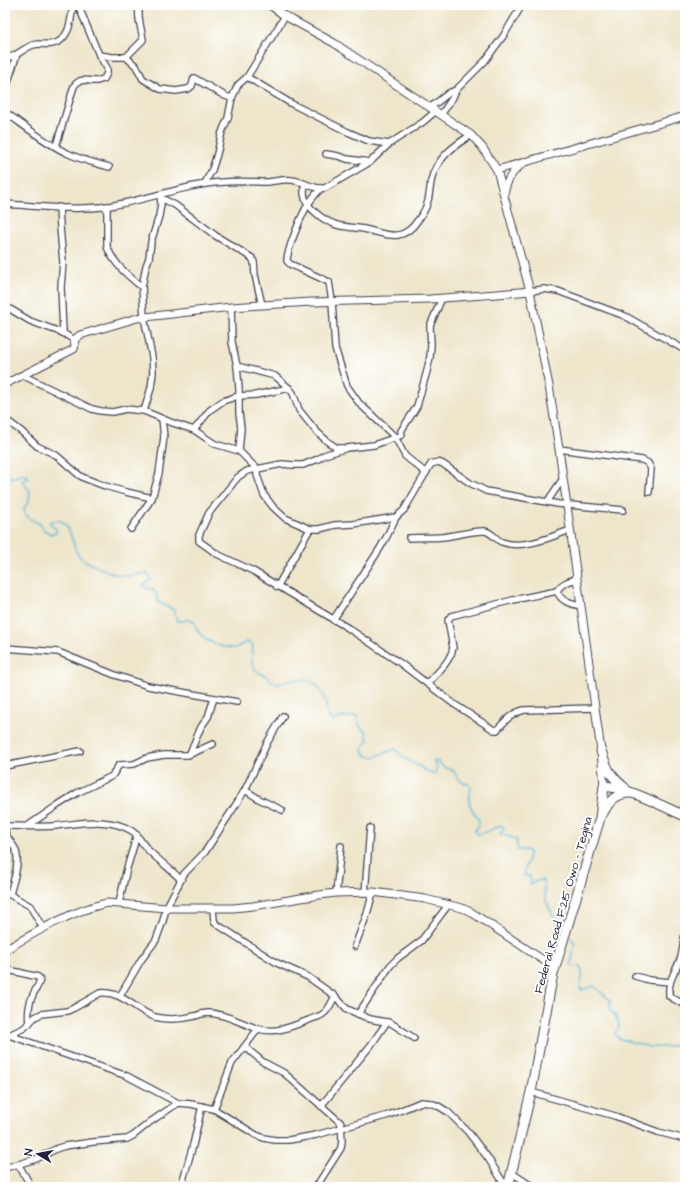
<svg xmlns="http://www.w3.org/2000/svg" width="690" height="1192" viewBox="0 0 690 1192" font-family="'Architects Daughter',sans-serif">
  <rect width="100%" height="100%" fill="#fff"/>
  <filter id="ink" filterUnits="userSpaceOnUse"><feTurbulence type="fractalNoise" baseFrequency=".025" numOctaves="2"/><feDisplacementMap in="SourceGraphic" scale="8" xChannelSelector="R" yChannelSelector="G"/><feConvolveMatrix kernelMatrix="1 2 1 2 8 2 1 2 1" color-interpolation-filters="sRGB"/></filter>
  <filter id="wash" filterUnits="userSpaceOnUse"><feTurbulence type="fractalNoise" baseFrequency=".012" numOctaves="4" result="noise"/><feDisplacementMap in="SourceGraphic" scale="16" xChannelSelector="R" yChannelSelector="G"/><feGaussianBlur stdDeviation="0.9" result="paint"/><feColorMatrix in="noise" values="0 0 0 0 0 0 0 0 0 0 0 0 0 0 0 0 0 1.4 0 .05"/><feComposite in="paint" operator="in"/></filter>
  <g filter="url(#wash)">
    <rect width="100%" height="100%" fill="#eee6cb"/>
    <g fill="none" stroke-linecap="round" stroke-linejoin="round">
      <g stroke="#5fb8dc" stroke-width="1.5">
        <path d="M5 481 6 478 9 476 13 478 17 476 26 474 29 478 22 481 30 491 29 500 24 509 25 514 30 519 40 524 44 530 51 534 56 533V529L50 524V522C72 512 71 549 80 557 86 563 115 575 123 576 131 577 139 572 148 574L151 579 143 586 146 588 153 589 157 595 158 602 174 610 177 621C182 622 187 619 193 620L197 630 205 639 215 644 223 647 235 648 247 642 253 645C252 655 249 665 258 672 260 674 264 674 266 676 270 679 273 682 277 684 298 677 318 676 325 700 327 708 326 715 332 721L343 717 357 716C358 722 359 728 366 731L368 741 362 749 367 756 374 757 395 749C404 758 406 760 417 765 424 769 426 773 435 773L437 768 434 761H437L445 768 452 769C456 775 460 784 469 784L471 788C467 805 470 806 479 820L478 826 475 831 477 834C486 834 493 828 501 825L504 828 500 834 510 837 517 840V846L518 850H525L529 852C530 860 523 865 525 876H530L531 884 536 881 543 880 546 901 561 932"/>
        <polyline points="5,481 8,483 8,487 5,490"/>
        <path d="M571 938 575 944 571 964 572 966 580 967C584 974 582 980 580 987L581 990 594 986C600 990 604 996 610 1000V1010C616 1016 624 1025 615 1033L617 1037 621 1039 649 1047H666L676 1045 685 1051"/>
      </g>
    </g>
  </g>
  <g filter="url(#ink)">
    <g fill="none" stroke-linecap="round" stroke-linejoin="round">
      <defs>
        <g id="minor">
          <path d="M99 55 112 57H126L143 40C142 30 136 15 140 5"/>
          <polyline points="126,57 136,66 143,79 160,89 176,91 188,89 192,86 194,78 225,96 232,98"/>
          <path d="M5 58C16 58 23 48 33 45 40 43 46 45 52 44 70 41 71 19 73 5"/>
          <polyline points="247,77 292,104 348,132 369,141 389,144"/>
          <polyline points="5,91 17,54"/>
          <polyline points="431,107 449,93 456,90 485,61 504,35 522,5"/>
          <path d="M5 112C25 126 45 143 67 153 81 160 95 163 109 167"/>
          <polyline points="441,115 453,97 456,90"/>
          <path d="M56 146 74 86C82 76 87 82 97 81 100 80 102 79 104 79L107 73V68L99 55 78 5"/>
          <polyline points="326,154 338,156 347,159 370,162"/>
          <polyline points="205,183 212,170 217,154 222,132 228,118 232,98 238,85 247,77 285,16"/>
          <path d="M305 184C301 199 309 208 321 217 336 228 346 226 364 229 387 234 402 244 418 220 423 214 426 208 428 201 430 192 430 183 433 174 440 156 455 145 471 135"/>
          <path d="M321 188C317 193 312 198 309 203 302 213 287 250 287 261L290 264 329 282 332 301 335 348 347 386 359 403 395 437 405 456 426 473"/>
          <polyline points="161,198 175,205 216,236 252,258 254,262 255,275 262,305"/>
          <path d="M5 204C39 206 75 211 109 206 148 200 186 184 225 182 239 181 254 182 268 182 276 181 284 179 292 180 303 181 314 190 325 188L370 162 389 144 423 122 436 111"/>
          <path d="M107 206V247C114 264 128 276 142 287"/>
          <polyline points="59,207 60,227 63,262 61,287 63,333"/>
          <polyline points="530,291 544,289 558,291 625,316 685,350"/>
          <path d="M442 298 430 326 431 345 430 357 427 371 417 406 414 411 401 431 402 435 374 445 347 448 324 455 318 459 303 465H293L282 464 247 471 238 477 209 513 199 535V541L217 554 253 571 348 628 400 663 454 704 494 730H497C505 721 511 713 524 710L595 708"/>
          <polyline points="5,306 30,321 63,333 74,340"/>
          <polyline points="231,307 232,342 237,366 239,389 239,413 241,428 239,451"/>
          <polyline points="237,366 275,376 289,388 293,393 299,410 316,431 328,442 337,448 343,448"/>
          <polyline points="22,375 92,409 101,411 113,412 126,409 144,411 170,422 194,430 215,444 239,451 257,469 257,475 264,495 273,507 285,518 310,529 319,529 335,525 353,524 396,517"/>
          <polyline points="144,411 151,388 153,372 152,357 144,317 142,287 146,266 149,258 151,242 159,216 161,204 160,195"/>
          <polyline points="5,419 22,432 37,446 56,455 79,475 84,478 105,486 126,492 152,498"/>
          <polyline points="194,430 210,410 223,401 238,396 256,395 289,388"/>
          <polyline points="559,449 642,460 648,463 651,469 649,492"/>
          <polyline points="547,502 562,480"/>
          <polyline points="131,529 152,498 159,473 164,437 162,419"/>
          <path d="M409 538C420 537 431 538 442 537 454 536 474 530 485 531 492 532 496 540 502 542 523 550 551 537 570 530"/>
          <path d="M577 579C569 581 561 583 557 591 561 602 571 604 581 606"/>
          <polyline points="277,587 310,529"/>
          <polyline points="333,620 379,550 387,536 396,517 404,510 431,464 438,462 443,464 470,483 486,491 558,504 623,510"/>
          <polyline points="5,648 58,652 115,675 148,686 237,702"/>
          <path d="M428 683C437 673 450 662 453 648L448 620 451 616 513 600 557 591"/>
          <polyline points="190,753 201,727 208,717 214,698"/>
          <polyline points="5,766 80,751"/>
          <polyline points="245,790 259,799 282,810"/>
          <polyline points="29,825 58,805 77,793 112,776 119,765 134,764 147,758 164,755 188,755 213,744"/>
          <path d="M5 826C21 826 38 827 54 826 79 824 109 816 132 831 138 835 142 843 147 849 158 860 171 869 181 880"/>
          <path d="M5 832 6 835C9 840 14 845 16 851 20 863 13 882 10 894"/>
          <polyline points="5,892 30,906 43,928"/>
          <polyline points="336,893 341,846"/>
          <polyline points="365,893 370,828"/>
          <polyline points="119,903 127,868 137,835"/>
          <polyline points="213,909 214,920 215,923 277,963 308,977 335,996 347,1009 370,1019 391,1023 414,1038"/>
          <path d="M685 932C684 940 683 949 681 957 677 970 667 981 669 996L674 999 685 1005"/>
          <polyline points="355,946 367,914 373,892"/>
          <path d="M5 969 38 977 40 979C39 986 34 991 32 997 28 1006 28 1015 29 1024"/>
          <polyline points="635,976 649,980 670,982"/>
          <polyline points="120,996 141,960 156,940 163,921 166,908 184,874 205,852 235,806 245,790 267,743 283,716"/>
          <polyline points="358,1014 390,966 398,958 421,941 449,904"/>
          <polyline points="5,1035 9,1035 127,1076 178,1103"/>
          <path d="M9 1035 24 1028 35 1017 41 1014 67 1011 74 1008 100 993C124 991 135 1011 155 1017 167 1020 183 1019 195 1016 200 1014 203 1013 209 1013 227 1014 242 1024 259 1029 276 1034 293 1026 309 1020 313 1018 319 1017 323 1014 329 1010 332 1002 335 996"/>
          <polyline points="245,1047 263,1062 284,1073 341,1123 342,1140 341,1148 316,1187"/>
          <polyline points="531,1092 615,1116 658,1132 685,1139"/>
          <polyline points="321,1106 371,1045 387,1022"/>
          <polyline points="214,1109 232,1063 258,1029"/>
          <polyline points="18,1164 28,1181 30,1187"/>
          <polyline points="5,1168 36,1159 58,1148 65,1146 93,1142 127,1139 133,1136 150,1122 178,1103 191,1104 214,1109 256,1135 264,1138 275,1140 289,1140 316,1135 389,1115 421,1102 431,1103 440,1107 448,1112 468,1132 488,1158 506,1187"/>
          <polyline points="512,1173 533,1187"/>
          <polyline points="181,1187 193,1145 202,1106"/>
        </g>
        <g id="tertiary">
          <polyline points="270,5 285,16 334,43 471,135 482,147 497,170 530,291 549,386 559,449 587,649 601,751 604,786"/>
          <polyline points="497,170 685,116"/>
          <path d="M504 194C507 180 511 173 522 164"/>
          <polyline points="5,384 74,349 75,345 74,340 80,335 137,318 231,307 262,305 312,302 430,299 497,294 530,291"/>
          <path d="M5 950C36 932 71 911 107 903L166 908H233L253 906 319 895 336 893 373 892 425 899 462 908 471 912 555 968"/>
        </g>
        <g id="primary">
          <path d="M601 751C607 769 610 776 625 788"/>
          <path d="M603 813C609 801 616 793 631 793"/>
          <path d="M508 1187 531 1092 553 974 600 818 604 786C632 789 659 805 685 816"/>
        </g>
      </defs>
      <use href="#minor" stroke="#413f51" stroke-width="8"/>
      <use href="#tertiary" stroke="#413f51" stroke-width="9"/>
      <use href="#primary" stroke="#413f51" stroke-width="11"/>
      <use href="#minor" stroke="#fff" stroke-width="5.5"/>
      <use href="#tertiary" stroke="#fff" stroke-width="7"/>
      <use href="#primary" stroke="#fff" stroke-width="9"/>
    </g>
  </g>
  <g text-anchor="middle" stroke-width="4" stroke-linejoin="round" paint-order="stroke">
    <g font-size="12" fill="#22223b" stroke="#fff">
      <text transform="translate(563 905) rotate(-74)" y="4">Federal Road F.215 Owo - Tegina</text>
    </g>
  </g>
  <rect width="690" height="1192" fill="none" stroke="#fff" stroke-width="20"/>
  <g transform="translate(38 1154) rotate(280)" stroke="#ffffff" stroke-width="3" paint-order="stroke">
  <path d="M0-3L7 15L0 10L-7 15Z" fill="#22223b"/>
  <text y="-6" font-size="11" font-weight="bold" text-anchor="middle" fill="#22223b">N</text>
  </g>
</svg>
